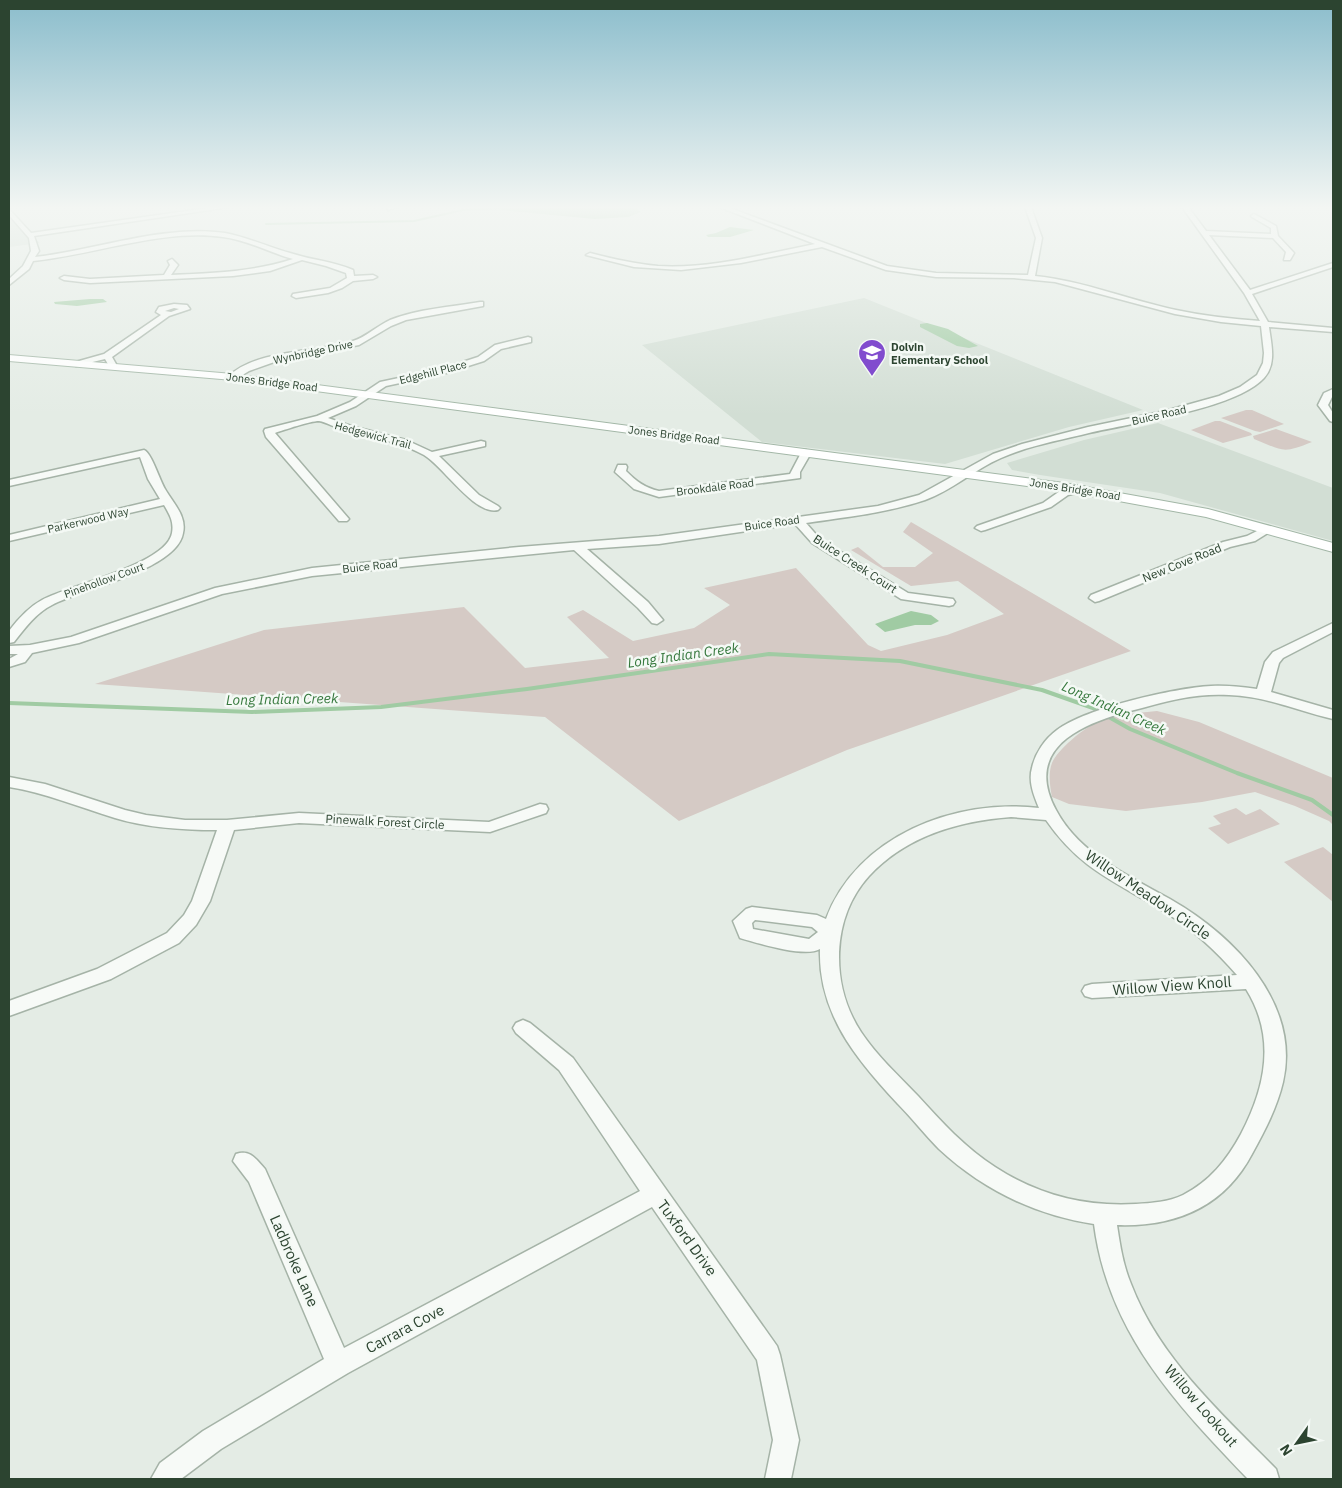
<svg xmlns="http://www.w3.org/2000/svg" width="1342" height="1488" viewBox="0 0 1342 1488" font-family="'IBM Plex Sans',sans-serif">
  <rect width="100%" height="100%" fill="#e4ece5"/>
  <g fill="#d2ded4">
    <polygon points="9,213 31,236 40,243 9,247"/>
    <polygon points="864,298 1143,410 1069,427 945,464 762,442 642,345"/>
    <polygon points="1158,423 1333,488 1333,541 1160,493 1040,475 1012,470 1007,463 1084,440"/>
  </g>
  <g fill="#d5cac5">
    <polygon points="1246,410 1252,410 1284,424 1260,432 1255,431 1221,418"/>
    <polygon points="1215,421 1220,421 1251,433 1252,435 1223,443 1191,430"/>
    <path d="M1276 429 1312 442C1282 454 1284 451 1254 439L1253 436Z"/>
    <polygon points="911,522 1131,651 847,750 679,821 545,717 95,684 264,630 464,607 525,668 609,658 567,617 583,610 633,641 694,628 730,605 704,588 796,568 868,645 881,651 947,635 1004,614 958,581 911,586 851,550 858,547 883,567 915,567 933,553 903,532"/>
    <path d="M1157 711 1199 722 1333 778V825L1329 821 1295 806 1255 792 1202 802 1126 811 1069 804 1052 797C1050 787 1048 773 1052 763 1058 749 1083 729 1097 722 1115 714 1138 713 1157 711Z"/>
    <polygon points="1236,808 1246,815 1260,809 1280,824 1228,844 1208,828 1221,824 1213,816"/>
    <polygon points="1323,847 1333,855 1333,902 1284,862"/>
  </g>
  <g fill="#a0cba3">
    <polygon points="514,207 633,207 641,212 628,217 595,219 499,210"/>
    <polygon points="730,227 754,230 730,237 708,237 706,235 716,233"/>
    <polygon points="90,299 103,299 107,302 77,306 55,304 54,302"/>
    <polygon points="927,323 948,329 978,346 969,348 957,346 920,327 920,324"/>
    <polygon points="911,611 931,615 939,621 931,625 915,625 885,632 875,624"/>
  </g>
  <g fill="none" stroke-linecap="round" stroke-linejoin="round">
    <polyline stroke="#a0cba3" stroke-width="2" points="266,224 414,221 463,210 506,208"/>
    <polyline stroke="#a0cba3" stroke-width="4" points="9,703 252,712 381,707 527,689 769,654 900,661 1042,690 1093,708 1130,729 1237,773 1312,800 1333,815"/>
    <defs>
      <g id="minor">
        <path d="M215 207H230L34 236 39 251 35 257C95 250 166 224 225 233 247 237 268 247 290 253 311 260 332 261 353 270L354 276 373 275 377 277 373 279 353 281 342 288 328 293 296 298 292 296 293 294 330 288 347 278 346 273 326 266 302 260 270 271 233 276 90 283 64 280 60 278 64 276 90 279 164 275 170 265 168 261 172 259 178 265 171 275C213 273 253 272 293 259 270 253 248 240 223 237 165 228 93 255 33 261L29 269 9 285V279L23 266 31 251 29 238 9 215V209L31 233Z"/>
        <polygon points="386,207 397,207 388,210"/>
        <path d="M719 207H727L887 266 936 273 1028 275 1036 238 1025 207H1031L1042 238 1035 276C1084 281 1129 300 1176 310 1204 316 1232 319 1260 321L1244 293 1182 207H1188L1206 231 1271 234V228L1252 217 1251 216 1254 214 1276 226 1278 236 1294 253 1290 260H1284L1286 252 1273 238 1209 235 1250 290 1333 263V267L1252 294 1268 322 1333 328V332L1269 327C1271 343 1277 364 1264 378 1236 409 1131 423 1089 433 1060 440 1028 446 1001 458 975 469 951 491 925 500 886 513 846 517 806 523L820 539 908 593 953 599 955 602 953 605 949 606 901 599 812 543 795 524 659 544 587 549 648 602 663 620 657 624 652 623 638 608 574 550 312 576 222 594 79 643 32 653 25 662 9 667V659L18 654H9V646L30 645 71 637 215 588 312 568 519 547 659 536 878 506 919 495 993 454 1022 444 1088 427 1165 411 1219 396 1240 387 1257 375 1263 363 1264 353 1261 326 1221 322 1175 314 1055 282 1014 278 936 277 886 270 822 247 741 263 681 270 634 267 586 255 590 253C613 259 635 264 658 266 711 269 764 254 815 244Z"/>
        <path d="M480 302H483V306L406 320 391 326 359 345 277 361 249 371 236 379H230L228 377C255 349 318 353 353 341 366 337 377 326 390 320 418 309 450 307 480 302Z"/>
        <path d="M174 304 187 305 190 309 169 316 112 357 116 364 115 366H109L105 359 76 366 72 363 104 354 161 315 156 312 159 307ZM174 308 179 309 171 312 165 311Z"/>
        <path d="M528 337 531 338V342L501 349 484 361 446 373 386 386 356 406 328 418 351 426 406 440 432 452 481 441 485 442V446L439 456 479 495 498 506 500 508 498 510C475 516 443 466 424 455 399 441 371 438 344 430 336 428 326 422 319 421 310 421 284 430 275 433L349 519 347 521H339L266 437 264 431 265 429 317 416 350 402 380 382 441 369 478 357 495 345Z"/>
        <polygon points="1333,389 1333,395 1328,405 1333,413 1333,422 1330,421 1318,405 1324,393"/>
        <path d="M144 450C151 452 160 481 165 489 173 503 187 516 183 533 177 570 81 589 52 605 36 613 25 628 14 642L9 643V631C18 619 29 607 42 600 69 585 166 565 172 533 174 522 170 515 164 505L9 541V535L160 499 148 479 140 457 9 486V480Z"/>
        <path d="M806 450 811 453 800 472V478L659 497 634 489 615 472 618 465H626L627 467 626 471C636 481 645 488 659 491L790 474 801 453Z"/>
        <polygon points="1081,486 1085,487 1086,489 1085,491 1068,495 1051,507 985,530 981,531 975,528 977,526 1043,503 1060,491"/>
        <polygon points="1267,526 1271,527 1273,529 1271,531 1255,541 1230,547 1099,601 1095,602 1089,598 1091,595 1223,542 1247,536"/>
        <path d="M1333 623V632L1283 658 1279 663 1271 692 1333 710V719C1298 711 1266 696 1229 695 1199 693 1170 700 1142 708 1092 720 1020 743 1056 810 1079 854 1129 876 1170 899 1233 935 1301 1003 1283 1082 1277 1108 1264 1132 1252 1154 1224 1207 1175 1227 1117 1225 1120 1245 1123 1265 1131 1284 1159 1358 1222 1414 1276 1469L1279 1479H1248C1175 1403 1108 1332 1094 1224 1035 1215 982 1189 939 1149 925 1135 912 1118 898 1104 857 1060 818 1014 820 949 805 958 757 943 740 938L733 921 746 909 752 907 817 915 826 919C857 836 955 798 1039 808 1034 796 1028 781 1032 768 1035 753 1045 739 1057 730 1086 708 1175 688 1211 686 1227 685 1242 687 1257 689L1265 662 1273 652ZM1011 817 1046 820C1082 872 1118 882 1168 914 1195 931 1216 951 1237 975L1092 984 1085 986 1082 991 1085 996 1092 998 1246 989C1276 1037 1266 1086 1241 1134 1227 1160 1210 1181 1183 1195 1169 1202 1151 1203 1136 1204 1085 1207 1038 1195 995 1167 965 1148 942 1122 918 1096 898 1075 877 1056 861 1032 830 985 831 918 869 876 906 836 958 821 1011 817ZM755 920 812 927 818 932 809 939 753 929 752 923Z"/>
        <path d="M9 777 45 784 125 810 146 815 185 820H227L299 813 489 822 540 804 546 805 548 809 546 813 490 832 299 823 234 830 210 901 196 925 179 943 111 979 9 1016V1001L97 969 167 933 184 915 192 901 217 830C182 830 148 828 115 818 79 807 46 793 9 787Z"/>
        <path d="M523 1020 530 1023 573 1058 777 1346 780 1355 799 1440 791 1479H765L773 1440 757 1360 652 1207 348 1373 221 1449 181 1479H151L160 1463 203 1431 324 1359 249 1182 233 1161 236 1154C250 1149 256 1159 265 1169L344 1348 640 1191 559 1070 516 1033 513 1028 516 1023Z"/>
      </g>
      <polygon id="major" points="9,355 233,374 1064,483 1208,509 1333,543 1333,552 1206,517 1064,491 233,380 9,361"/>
    </defs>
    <use href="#minor" stroke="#a5b3a7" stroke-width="3"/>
    <use href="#major" stroke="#a3b7a7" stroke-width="2"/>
    <use href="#minor" fill="#f7faf7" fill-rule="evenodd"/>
    <use href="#major" fill="#fff" fill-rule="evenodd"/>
  </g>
  <linearGradient id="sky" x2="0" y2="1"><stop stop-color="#8bbdcc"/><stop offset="0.5" stop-color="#f3f6f3"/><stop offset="1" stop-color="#f3f6f3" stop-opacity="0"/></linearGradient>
  <rect width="1342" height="415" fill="url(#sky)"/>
  <defs>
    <symbol id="school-pin" viewBox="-11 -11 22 30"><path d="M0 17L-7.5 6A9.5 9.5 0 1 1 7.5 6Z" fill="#814cce" stroke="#f4f9f5"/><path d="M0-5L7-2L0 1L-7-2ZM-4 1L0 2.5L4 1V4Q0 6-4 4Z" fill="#fff"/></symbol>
  </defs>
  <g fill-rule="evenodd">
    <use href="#school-pin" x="856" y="337" width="32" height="43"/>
  </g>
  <g text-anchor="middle" stroke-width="5" stroke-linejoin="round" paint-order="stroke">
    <g font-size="11" font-weight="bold" fill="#2c4430" stroke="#f4f9f5" text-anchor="start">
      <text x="891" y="351">Dolvin<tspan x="891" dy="13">Elementary School</tspan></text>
    </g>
    <g font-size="11" fill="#2c4430" stroke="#f4f9f5">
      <text transform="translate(313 352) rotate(-12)" y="4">Wynbridge Drive</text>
      <text transform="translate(433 372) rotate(-14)" y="4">Edgehill Place</text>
      <text transform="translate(272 382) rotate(7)" y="4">Jones Bridge Road</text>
      <text transform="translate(1159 415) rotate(-13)" y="4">Buice Road</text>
      <text transform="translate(373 435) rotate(15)" y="4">Hedgewick Trail</text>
      <text transform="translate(674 435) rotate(7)" y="4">Jones Bridge Road</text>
      <text transform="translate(715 487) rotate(-7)" y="4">Brookdale Road</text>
      <text transform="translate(1075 489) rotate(9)" y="4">Jones Bridge Road</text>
      <text transform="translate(88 520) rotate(-13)" y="4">Parkerwood Way</text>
      <text transform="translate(772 523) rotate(-8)" y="4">Buice Road</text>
      <text transform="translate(370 566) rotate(-6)" y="4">Buice Road</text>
      <text transform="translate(104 580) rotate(-20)" y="4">Pinehollow Court</text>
    </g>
    <g font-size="12" fill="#2c4430" stroke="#f4f9f5">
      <text transform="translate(1182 563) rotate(-22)" y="4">New Cove Road</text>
      <text transform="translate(855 564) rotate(33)" y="4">Buice Creek Court</text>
      <text transform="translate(385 822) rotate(3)" y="4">Pinewalk Forest Circle</text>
    </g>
    <g font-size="14" font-style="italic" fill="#36783d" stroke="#f4f9f5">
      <text transform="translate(683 655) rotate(-8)" y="5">Long Indian Creek</text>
      <text transform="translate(282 699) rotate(-1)" y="5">Long Indian Creek</text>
      <text transform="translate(1114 708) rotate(24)" y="5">Long Indian Creek</text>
    </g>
    <g font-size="15" fill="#2c4430" stroke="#f4f9f5">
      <text transform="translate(1148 895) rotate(34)" y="5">Willow Meadow Circle</text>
      <text transform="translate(1172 986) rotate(-4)" y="5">Willow View Knoll</text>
      <text transform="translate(687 1238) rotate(54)" y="5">Tuxford Drive</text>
      <text transform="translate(294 1261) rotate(66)" y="5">Ladbroke Lane</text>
      <text transform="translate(405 1329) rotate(-28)" y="5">Carrara Cove</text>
      <text transform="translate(1201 1406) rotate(49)" y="5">Willow Lookout</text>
    </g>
  </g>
  <rect width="1342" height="1488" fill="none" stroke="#2c4430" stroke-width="20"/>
  <g transform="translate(1297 1443) rotate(237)" stroke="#f4f9f5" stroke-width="4" paint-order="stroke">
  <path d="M0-4L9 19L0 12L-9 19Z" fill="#2c4430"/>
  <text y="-8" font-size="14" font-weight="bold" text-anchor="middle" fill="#2c4430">N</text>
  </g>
</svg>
